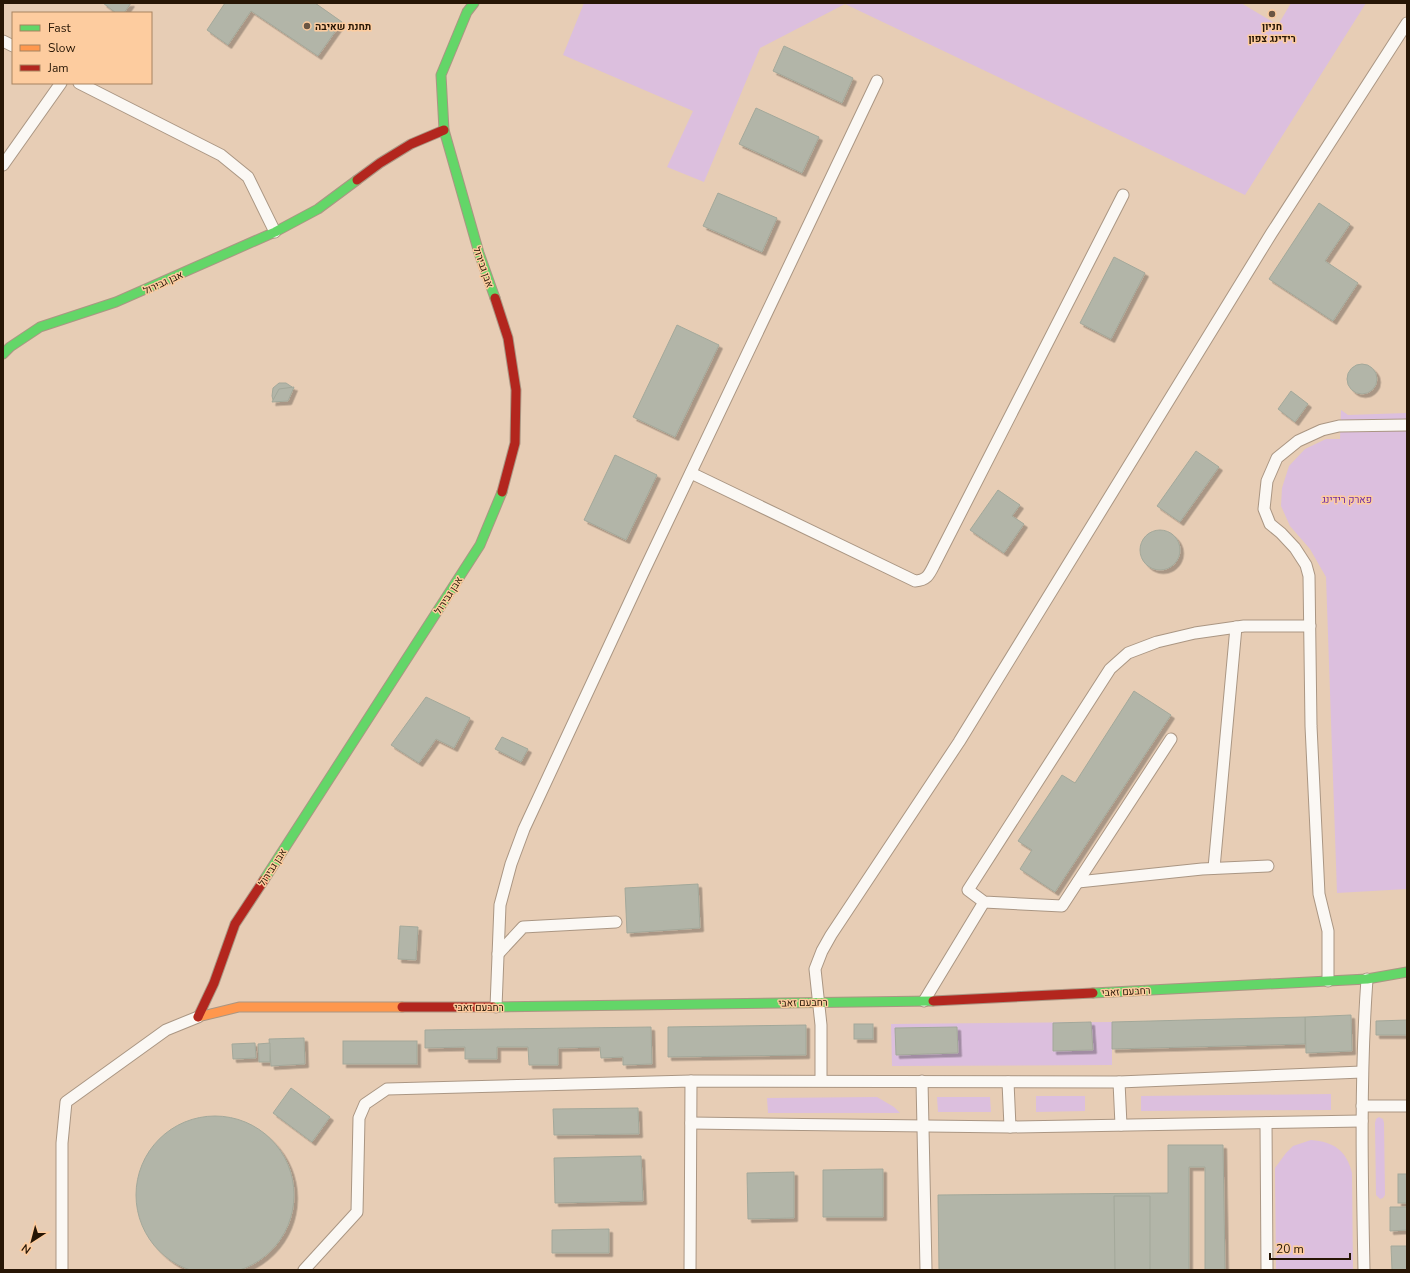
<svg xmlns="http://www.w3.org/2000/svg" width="1410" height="1273" viewBox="0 0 1410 1273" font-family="'Nunito Sans',Heebo,sans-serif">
  <defs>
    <filter id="shadow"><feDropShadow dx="3.5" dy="3.5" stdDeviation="0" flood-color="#0004"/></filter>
  </defs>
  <rect width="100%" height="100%" fill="#e7cdb5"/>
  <g fill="#dcbfde">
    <polygon points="584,3 1241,3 1278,25 1291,3 1366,3 1245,195 845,4 760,48 704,182 667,167 693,111 563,55"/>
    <polygon points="1341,410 1348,415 1407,413 1407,889 1337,893 1326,577 1310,549 1290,526 1281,506 1282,488 1289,466 1305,449 1326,439 1340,439"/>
    <polygon points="1112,1022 1112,1065 892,1066 891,1024"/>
    <polygon points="1331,1094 1331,1110 1141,1111 1141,1096"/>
    <polygon points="1036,1096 1085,1096 1085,1111 1036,1112"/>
    <polygon points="877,1097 894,1107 900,1113 768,1113 767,1098"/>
    <polygon points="937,1097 990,1097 991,1112 938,1112"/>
    <polygon points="1379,1117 1383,1119 1384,1123 1385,1195 1383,1198 1380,1199 1376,1195 1375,1123 1376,1119"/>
    <path d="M1311 1140C1334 1142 1346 1150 1352 1173L1353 1270H1276L1275 1168 1286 1153 1293 1146Z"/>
  </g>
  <g fill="#b2b5a8" stroke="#a3a89a" filter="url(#shadow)">
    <polygon points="103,3 131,3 124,13 116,13"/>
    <polygon points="225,3 315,3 342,22 318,56 251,11 228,45 207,30"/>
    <polygon points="784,46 853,78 842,103 773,71"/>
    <polygon points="756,108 819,137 802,173 739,144"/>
    <polygon points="718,193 777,218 762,252 703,226"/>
    <polygon points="1319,203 1350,224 1325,261 1358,283 1333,321 1269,279"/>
    <polygon points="1114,257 1145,273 1111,339 1080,323"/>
    <polygon points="677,325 719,345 675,437 633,417"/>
    <circle cx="1362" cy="379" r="15"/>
    <polygon points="279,383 286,383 292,387 273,400 272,396 273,388"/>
    <polygon points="294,387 288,401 272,402 279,389"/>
    <polygon points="1291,391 1308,404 1295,422 1278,409"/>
    <polygon points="1196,451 1219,467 1180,522 1157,506"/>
    <polygon points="615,455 657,475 626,540 584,520"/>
    <polygon points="998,490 1020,505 1012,516 1024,524 1004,553 970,530"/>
    <circle cx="1160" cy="550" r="20"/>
    <polygon points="1134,691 1171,715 1055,892 1020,869 1032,850 1018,841 1062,775 1075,783"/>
    <polygon points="426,697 470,718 454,748 436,739 419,763 391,745"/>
    <polygon points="502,737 528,749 521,762 495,749"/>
    <polygon points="698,884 700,928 627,933 625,888"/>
    <polygon points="400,926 418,927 416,960 398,959"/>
    <polygon points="1351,1015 1352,1051 1306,1053 1305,1017"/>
    <polygon points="1305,1017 1305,1044 1112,1049 1112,1022"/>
    <polygon points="1407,1020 1407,1035 1376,1035 1376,1021"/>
    <polygon points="1091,1022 1093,1050 1053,1051 1053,1023"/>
    <rect x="854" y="1024" width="19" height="15"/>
    <polygon points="806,1025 806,1055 668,1057 668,1027"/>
    <polygon points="651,1027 652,1064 623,1065 623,1057 601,1058 600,1047 558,1048 558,1065 529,1065 528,1047 497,1047 497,1059 465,1059 465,1047 425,1048 425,1030"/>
    <polygon points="957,1027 958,1053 896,1055 895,1028"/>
    <polygon points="304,1038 305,1064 271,1066 269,1039"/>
    <rect x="343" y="1041" width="74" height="23"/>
    <polygon points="255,1043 256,1058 233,1059 232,1044"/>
    <polygon points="270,1043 270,1062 259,1062 258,1044"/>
    <polygon points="291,1088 330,1117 312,1142 273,1113"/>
    <polygon points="638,1108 639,1134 554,1135 553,1109"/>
    <circle cx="215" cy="1195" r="79"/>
    <polygon points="1168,1145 1223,1145 1225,1270 1205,1270 1205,1167 1189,1167 1189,1270 939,1270 938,1195 1168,1193"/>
    <polygon points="641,1156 643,1201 555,1203 554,1158"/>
    <polygon points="883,1169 883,1217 823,1217 823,1170"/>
    <polygon points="794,1172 794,1218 748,1219 747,1173"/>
    <rect x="1398" y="1174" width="9" height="29"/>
    <polygon points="1114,1196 1150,1196 1150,1270 1115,1270"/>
    <polygon points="1390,1207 1407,1207 1407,1230 1390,1231"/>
    <polygon points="609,1229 609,1253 552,1253 552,1230"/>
    <polygon points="1391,1246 1407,1246 1407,1270 1392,1270"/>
  </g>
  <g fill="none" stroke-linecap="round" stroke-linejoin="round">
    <defs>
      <g id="lane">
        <polyline points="3,41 13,46"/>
        <polyline points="79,83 221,155 248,177 275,232"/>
        <polyline points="3,165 61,83"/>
        <path d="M691 473 915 581C927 580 929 575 934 565L1123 195"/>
        <polyline points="1171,739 1062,906 984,902 968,890 1110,669 1128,653 1157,642 1195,633 1244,626 1310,626"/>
        <polyline points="1214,868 1236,627"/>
        <polyline points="1078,882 1202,869 1268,866"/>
        <polyline points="498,954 523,927 616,922"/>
        <polyline points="1328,981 1328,931 1319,894 1311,726 1309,576 1306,565 1295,548 1281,533 1270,524 1264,509 1267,481 1277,458 1298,441 1322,430 1339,426 1407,425"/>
        <polyline points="924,1001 984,902"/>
        <polyline points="496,1007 500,905 511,864 524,829 643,573 877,81"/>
        <polyline points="821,1080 821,1025 815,969 822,951 831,935 959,742 1271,234 1407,23"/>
        <polyline points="922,1081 926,1270"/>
        <polyline points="1008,1082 1010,1127"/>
        <polyline points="1119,1082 1121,1125"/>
        <polyline points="1362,1106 1407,1106"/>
        <polyline points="691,1123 1010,1127 1362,1121"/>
        <polyline points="1266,1123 1267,1270"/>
        <polyline points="62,1270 62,1143 66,1102 166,1030 198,1017"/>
        <polyline points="304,1270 357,1212 359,1118 365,1104 387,1089 691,1081 1119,1082 1362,1072"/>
        <polyline points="690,1270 691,1081"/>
        <path d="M1364 1270C1362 1173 1360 1076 1367 979"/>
      </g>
      <g id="fast">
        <polyline points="474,3 467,12 441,75 444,130 479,253 495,298"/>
        <polyline points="3,354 10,347 40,327 116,302 275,232 318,209 357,180"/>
        <polyline points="264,880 480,545 502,492"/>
        <polyline points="1093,993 1367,979 1407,972"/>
        <polyline points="493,1007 933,1001"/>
      </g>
      <polyline id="slow" points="198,1017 239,1007 402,1007"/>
      <g id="jam">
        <polyline points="357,180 380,163 411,144 444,130"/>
        <polyline points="495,298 508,338 516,390 515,443 502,492"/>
        <polyline points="933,1001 1093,993"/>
        <polyline points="402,1007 493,1007"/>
        <polyline points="198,1017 214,983 235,924 264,880"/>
      </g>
    </defs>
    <use href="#lane" stroke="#aa9683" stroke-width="13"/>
    <use href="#fast" stroke="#aa9683" stroke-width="11"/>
    <use href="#slow" stroke="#aa9683" stroke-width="11"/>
    <use href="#jam" stroke="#aa9683" stroke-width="11"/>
    <use href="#lane" stroke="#fbf8f4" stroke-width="11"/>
    <use href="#fast" stroke="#63d668" stroke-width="9"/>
    <use href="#slow" stroke="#ff974d" stroke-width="9"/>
    <use href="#jam" stroke="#b3261e" stroke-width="9"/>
  </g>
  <g fill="#6a5643" stroke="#fdcc9f" stroke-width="1.5">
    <circle cx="1272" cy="14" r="4"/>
    <circle cx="307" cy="26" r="4"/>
  </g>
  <g text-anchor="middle" stroke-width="3" stroke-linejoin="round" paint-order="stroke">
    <g font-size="10" font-weight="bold" fill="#271605" stroke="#fdcc9f" text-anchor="start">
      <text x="315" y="30">תחנת שאיבה</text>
      <text x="1272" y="30" text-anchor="middle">חניון<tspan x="1272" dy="12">רידינג צפון</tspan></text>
    </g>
    <g font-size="10" fill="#271605" stroke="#fdcc9f">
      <text transform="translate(484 267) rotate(71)" y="4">אבן גבירול</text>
      <text transform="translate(163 282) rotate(-24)" y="4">אבן גבירול</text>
      <text transform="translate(448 595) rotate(-57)" y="4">אבן גבירול</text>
      <text transform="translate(272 867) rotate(-57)" y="4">אבן גבירול</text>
      <text transform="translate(1126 991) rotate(-3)" y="4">רחבעם זאבי</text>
      <text transform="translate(803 1002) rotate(-1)" y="4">רחבעם זאבי</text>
      <text x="479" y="1011">רחבעם זאבי</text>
    </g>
    <g font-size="10" fill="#6d2ba8" stroke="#fdcc9f">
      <text x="1347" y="503">פארק רידינג</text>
    </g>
  </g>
  <rect width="1410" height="1273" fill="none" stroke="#271605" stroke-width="8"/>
  <rect x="12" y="12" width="140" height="72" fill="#fdcc9f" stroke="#a78361"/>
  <rect x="20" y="25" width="20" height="6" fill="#63d668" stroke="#a78361"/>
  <text x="48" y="32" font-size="12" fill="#271605">Fast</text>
  <rect x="20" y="45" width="20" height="6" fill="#ff974d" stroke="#a78361"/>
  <text x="48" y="52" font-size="12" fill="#271605">Slow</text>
  <rect x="20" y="65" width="20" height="6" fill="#b3261e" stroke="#a78361"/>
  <text x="48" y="72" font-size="12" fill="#271605">Jam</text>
  <g transform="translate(32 1241) rotate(216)" stroke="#fdcc9f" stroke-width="3" paint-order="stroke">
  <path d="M0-3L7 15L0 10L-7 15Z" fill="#271605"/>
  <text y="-6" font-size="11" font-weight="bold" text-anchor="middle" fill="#271605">N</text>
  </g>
  <path d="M1270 1253v6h80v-6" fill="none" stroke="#271605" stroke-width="2"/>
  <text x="1276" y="1253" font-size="12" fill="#271605" stroke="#fdcc9f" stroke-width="3" paint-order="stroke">20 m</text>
</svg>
